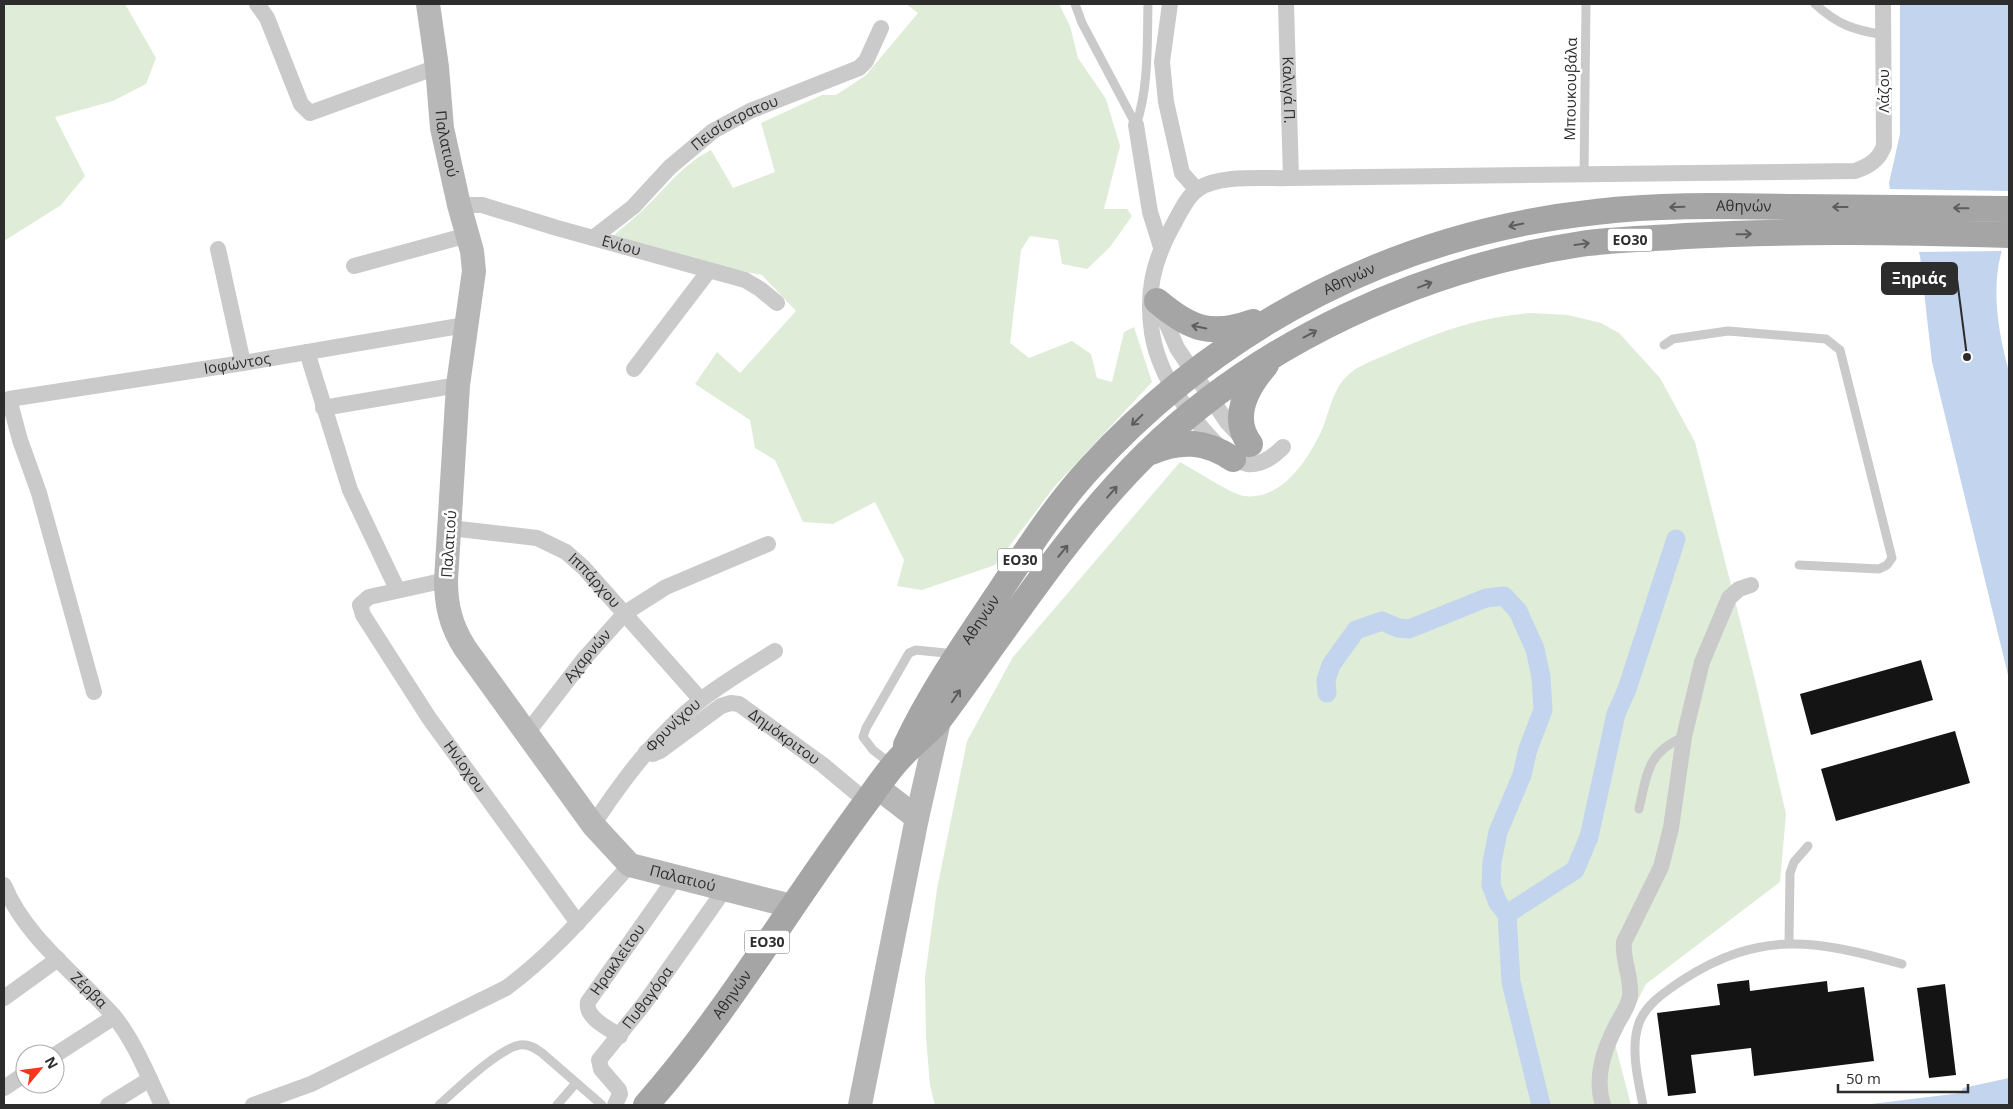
<svg xmlns="http://www.w3.org/2000/svg" width="2013" height="1109" viewBox="0 0 2013 1109" font-family="'Open Sans',sans-serif">
  <rect width="100%" height="100%" fill="#fff"/>
  <g fill="#dfecd8">
    <polygon points="4,4 125,4 156,58 146,84 113,101 55,117 85,176 61,205 4,241"/>
    <path d="M906 4H1059L1070 26 1078 58 1106 99 1120 146 1104 209H1127L1132 216 1110 247 1087 269 1062 264 1058 240 1030 236 1021 250 1010 343 1029 358 1072 341 1091 354 1097 378 1112 382 1124 332 1134 327 1152 382 1055 486 995 565 922 590 897 586 904 560 875 502 833 524 803 522 775 460 755 448 750 420 695 384 717 352 740 373 796 311 762 275 700 263 612 237C623 227 636 217 647 206 668 185 684 164 711 150L733 188 775 172 761 123 822 95H836L859 80 866 75 918 13Z"/>
    <path d="M1531 313 1568 315 1601 323 1619 333 1660 378 1695 442 1755 680 1786 814 1780 882 1646 984 1615 1044 1631 1105H935L930 1085 926 1037 925 977 937 889 967 741 1013 657 1180 462C1195 470 1231 494 1244 496 1281 501 1307 461 1321 432 1329 414 1332 391 1346 377 1355 367 1373 360 1386 355 1435 333 1477 317 1531 313Z"/>
  </g>
  <g fill="#c2d4ee">
    <path d="M1900 4H2008L2009 232C1988 275 1997 328 2009 372V679L1932 362 1920 256 1916 242 1891 197 1889 183 1900 134Z"/>
    <polygon points="2009,1078 2009,1105 1863,1105 1961,1093 1963,1088"/>
  </g>
  <polygon fill="#fff" points="1887,189 2009,191 2009,238 2004,251 1916,252 1889,198"/>
  <g fill="none" stroke-linecap="round" stroke-linejoin="round">
    <g stroke="#c2d4ee" stroke-width="19">
      <polyline points="1327,693 1326,680 1331,665 1356,630 1382,621 1398,628 1409,629 1486,598 1504,596 1518,611 1535,649 1541,677 1543,710 1528,749 1522,775 1498,832 1492,862 1491,885 1498,903 1507,914"/>
      <polyline points="1541,1105 1511,982 1507,914 1575,870 1589,837 1616,714 1627,689 1676,539"/>
    </g>
  </g>
  <g fill="#141414">
    <polygon points="1921,660 1933,700 1811,735 1800,694"/>
    <polygon points="1955,731 1970,783 1836,821 1821,769"/>
    <polygon points="1749,980 1750,991 1827,981 1828,992 1864,987 1874,1061 1754,1076 1751,1048 1691,1055 1696,1093 1668,1096 1657,1013 1720,1005 1717,984"/>
    <polygon points="1945,984 1956,1075 1929,1078 1917,988"/>
  </g>
  <g fill="none" stroke-linecap="round" stroke-linejoin="round">
    <g stroke="#cacaca" stroke-width="9">
      <polyline points="1075,4 1082,23 1136,125"/>
      <path d="M1815 4C1838 25 1854 30 1884 35"/>
      <path d="M1136 125C1149 88 1147 43 1148 4"/>
      <polyline points="1584,175 1586,4"/>
      <polyline points="1664,345 1673,339 1728,331 1826,339 1840,350 1892,558 1887,565 1879,569 1799,565"/>
      <polyline points="891,764 873,750 863,737 866,728 909,653 916,650 955,654"/>
      <path d="M1639 809C1647 774 1647 752 1684 737"/>
      <polyline points="1789,942 1790,873 1794,862 1808,846"/>
      <path d="M439 1105C456 1090 499 1048 520 1045 529 1044 535 1048 542 1053L602 1105"/>
      <polyline points="557,1105 576,1083"/>
      <path d="M1643 1105C1638 1080 1630 1048 1639 1023 1646 1004 1665 992 1681 981 1761 929 1816 940 1902 964"/>
    </g>
    <g stroke="#cacaca" stroke-width="16">
      <polyline points="257,4 267,18 301,104 310,113 437,67"/>
      <polyline points="1170,4 1162,62 1166,102 1182,173 1197,190"/>
      <path id="s1" d="M1286 4 1291 178"/>
      <polyline points="1136,125 1150,212 1161,247"/>
      <path id="s2" d="M459 205H482L557 228 745 280 760 289 777 303"/>
      <path id="s3" d="M593 238 633 207 670 167 713 131 750 111 859 68 866 61 881 28"/>
      <polyline points="218,249 243,363"/>
      <polyline points="354,266 468,235"/>
      <polyline points="1158,303 1177,348 1227,422 1242,438"/>
      <polyline points="307,352 350,490 397,589"/>
      <polyline points="634,369 708,272"/>
      <polyline points="323,408 458,385"/>
      <path d="M1283 447C1274 456 1262 466 1247 464 1220 459 1173 394 1163 369 1158 358 1154 345 1152 333 1146 293 1153 262 1172 227 1179 215 1186 197 1198 189 1220 174 1265 179 1291 178L1855 171C1869 166 1879 160 1884 146L1883 4"/>
      <path id="s4" d="M450 528 537 538 566 552 584 568 701 700"/>
      <path id="s5" d="M446 580 369 597 360 605 363 615 429 718 578 923"/>
      <path id="s6" d="M94 692 39 493 20 440 9 399 243 363 465 325"/>
      <path id="s7" d="M527 733 584 659 625 613 666 587 768 544"/>
      <path id="s8" d="M646 752 653 754 660 751 721 706 731 703 739 704 823 765 866 801"/>
      <path id="s9" d="M593 825C624 778 657 734 701 700 724 682 750 667 775 651"/>
      <path id="s10" d="M4 885C25 937 76 974 113 1015 134 1040 148 1076 162 1105"/>
      <polyline points="4,998 58,959"/>
      <path id="s11" d="M620 1036C608 1028 585 1018 588 1002L676 877"/>
      <polyline points="55,1055 114,1017"/>
      <polyline points="4,1088 25,1074"/>
      <polyline points="108,1105 150,1079"/>
      <path d="M253 1105 311 1084 506 988C554 953 591 908 630 865"/>
      <path id="s12" d="M615 1105 620 1094 619 1090 601 1069 599 1060 644 1004 725 889"/>
      <path d="M1603 1105C1594 1077 1604 1049 1617 1024 1622 1015 1629 1005 1630 996 1632 977 1622 961 1624 942L1661 867 1671 828 1684 737 1702 662 1729 598 1739 589 1751 585"/>
    </g>
    <g stroke="#b7b7b7" stroke-width="24">
      <path id="s13" d="M428 4 437 67 442 128 459 205 472 251 474 271 458 385 446 580C446 606 451 626 465 648L593 825 630 865 791 906"/>
      <polyline points="877,787 917,818"/>
      <polyline points="860,1105 917,818 939,721 932,717"/>
    </g>
    <g stroke="#a5a5a5" stroke-width="26">
      <path d="M1157 301C1190 329 1211 337 1253 322"/>
      <path d="M1250 444C1230 418 1247 387 1266 365"/>
      <path d="M1151 452C1181 439 1206 441 1233 459"/>
      <path id="s14" d="M906 745C931 692 964 645 996 597 1025 553 1054 507 1090 468 1224 322 1399 233 1596 212 1662 204 1729 206 1796 207 1867 207 1938 208 2009 209"/>
      <path id="s15" d="M646 1105C729 1011 792 901 867 801 877 787 887 772 899 759 912 744 930 732 942 716 1008 627 1067 532 1146 454 1261 341 1423 268 1581 244 1615 239 1651 239 1686 236 1793 230 1901 232 2009 235"/>
    </g>
  </g>
  <defs><path id="oneway-shaft" d="M-6 0H5M1.5-3L5.5 0L1.5 3" fill="none" stroke-width="1.6" stroke-linecap="round" stroke-linejoin="round" transform="scale(1.25)"/></defs>
  <g stroke="#5d5d5d">
    <use href="#oneway-shaft" transform="translate(1677 207) rotate(178)"/>
    <use href="#oneway-shaft" transform="translate(1840 207) rotate(-180)"/>
    <use href="#oneway-shaft" transform="translate(1961 208) rotate(-179)"/>
    <use href="#oneway-shaft" transform="translate(1516 225) rotate(168)"/>
    <use href="#oneway-shaft" transform="translate(1744 234) rotate(-1)"/>
    <use href="#oneway-shaft" transform="translate(1582 244) rotate(-8)"/>
    <use href="#oneway-shaft" transform="translate(1425 285) rotate(-21)"/>
    <use href="#oneway-shaft" transform="translate(1199 327) rotate(-168)"/>
    <use href="#oneway-shaft" transform="translate(1310 334) rotate(-28)"/>
    <use href="#oneway-shaft" transform="translate(1137 420) rotate(136)"/>
    <use href="#oneway-shaft" transform="translate(1112 492) rotate(-49)"/>
    <use href="#oneway-shaft" transform="translate(1063 551) rotate(-51)"/>
    <use href="#oneway-shaft" transform="translate(956 696) rotate(-56)"/>
  </g>
  <g text-anchor="middle" stroke-width="5" stroke-linejoin="round" paint-order="stroke">
    <g fill="#fff" stroke="#6c6c6c" stroke-width="1">
      <rect x="1607.5" y="228.5" width="45" height="23" rx="4"/>
      <rect x="997.5" y="548.5" width="45" height="23" rx="4"/>
      <rect x="744.5" y="930.5" width="45" height="23" rx="4"/>
    </g>
    <g font-size="14" font-weight="bold" fill="#2d2d2d">
      <text x="1630" y="245">ΕΟ30</text>
      <text x="1020" y="565">ΕΟ30</text>
      <text x="767" y="947">ΕΟ30</text>
    </g>
    <g font-size="15" fill="#2d2d2d" stroke="#fff">
      <text transform="translate(1571 89) rotate(-89)" y="5">Μπουκουβάλα</text>
      <text dy="5" stroke="none"><textPath href="#s1" startOffset="86">Καλιγά Π.</textPath></text>
      <text transform="translate(1884 91) rotate(-90)" y="5">Λάζου</text>
      <text dy="5" stroke="none"><textPath href="#s3" startOffset="184">Πεισίστρατου</textPath></text>
      <text dy="5" stroke="none"><textPath href="#s13" startOffset="141">Παλατιού</textPath></text>
      <text dy="5" stroke="none"><textPath href="#s14" startOffset="1061">Αθηνών</textPath></text>
      <text dy="5" stroke="none"><textPath href="#s2" startOffset="168">Ενίου</textPath></text>
      <text dy="5" stroke="none"><textPath href="#s14" startOffset="656">Αθηνών</textPath></text>
      <text dy="5" stroke="none"><textPath href="#s6" startOffset="536">Ιοφώντος</textPath></text>
      <text transform="translate(449 544) rotate(-86)" y="5">Παλατιού</text>
      <text dy="5" stroke="none"><textPath href="#s4" startOffset="160">Ιππάρχου</textPath></text>
      <text dy="5" stroke="none"><textPath href="#s14" startOffset="146">Αθηνών</textPath></text>
      <text dy="5" stroke="none"><textPath href="#s7" startOffset="98">Αχαρνών</textPath></text>
      <text dy="5" stroke="none"><textPath href="#s9" startOffset="128">Φρυνίχου</textPath></text>
      <text dy="5" stroke="none"><textPath href="#s8" startOffset="165">Δημόκριτου</textPath></text>
      <text dy="5" stroke="none"><textPath href="#s5" startOffset="284">Ηνίοχου</textPath></text>
      <text dy="5" stroke="none"><textPath href="#s13" startOffset="981">Παλατιού</textPath></text>
      <text dy="5" stroke="none"><textPath href="#s11" startOffset="101">Ηρακλείτου</textPath></text>
      <text dy="5" stroke="none"><textPath href="#s10" startOffset="136">Ζέρβα</textPath></text>
      <text dy="5" stroke="none"><textPath href="#s15" startOffset="140">Αθηνών</textPath></text>
      <text dy="5" stroke="none"><textPath href="#s12" startOffset="132">Πυθαγόρα</textPath></text>
    </g>
  </g>
  <path fill="none" stroke="#2d2d2d" stroke-width="2" d="M1967 357L1957 279"/>
  <circle fill="#2d2d2d" stroke="#fff" stroke-width="2" cx="1967" cy="357" r="5"/>
  <rect fill="#2d2d2d" stroke="#2d2d2d" stroke-width="2" x="1882" y="263" width="75" height="31" rx="5"/>
  <g font-size="16" text-anchor="middle" font-weight="bold" fill="#fff">
    <text x="1919" y="284">Ξηριάς</text>
  </g>
  <rect width="2013" height="1109" fill="none" stroke="#2d2d2d" stroke-width="10"/>
  <g transform="translate(40 1069) rotate(61)"><circle r="24" fill="#ffffff" stroke="#ababab"/>
  <path d="M0-4L9 19L0 12L-9 19Z" fill="#f5361d"/>
  <text y="-8" font-size="14" font-weight="bold" text-anchor="middle" fill="#2d2d2d">N</text>
  </g>
  <path d="M1838 1084v8h130v-8" fill="none" stroke="#2d2d2d" stroke-width="2.5"/>
  <text x="1846" y="1084" font-size="15" fill="#2d2d2d" stroke="#ffffff" stroke-width="4" paint-order="stroke">50 m</text>
</svg>
